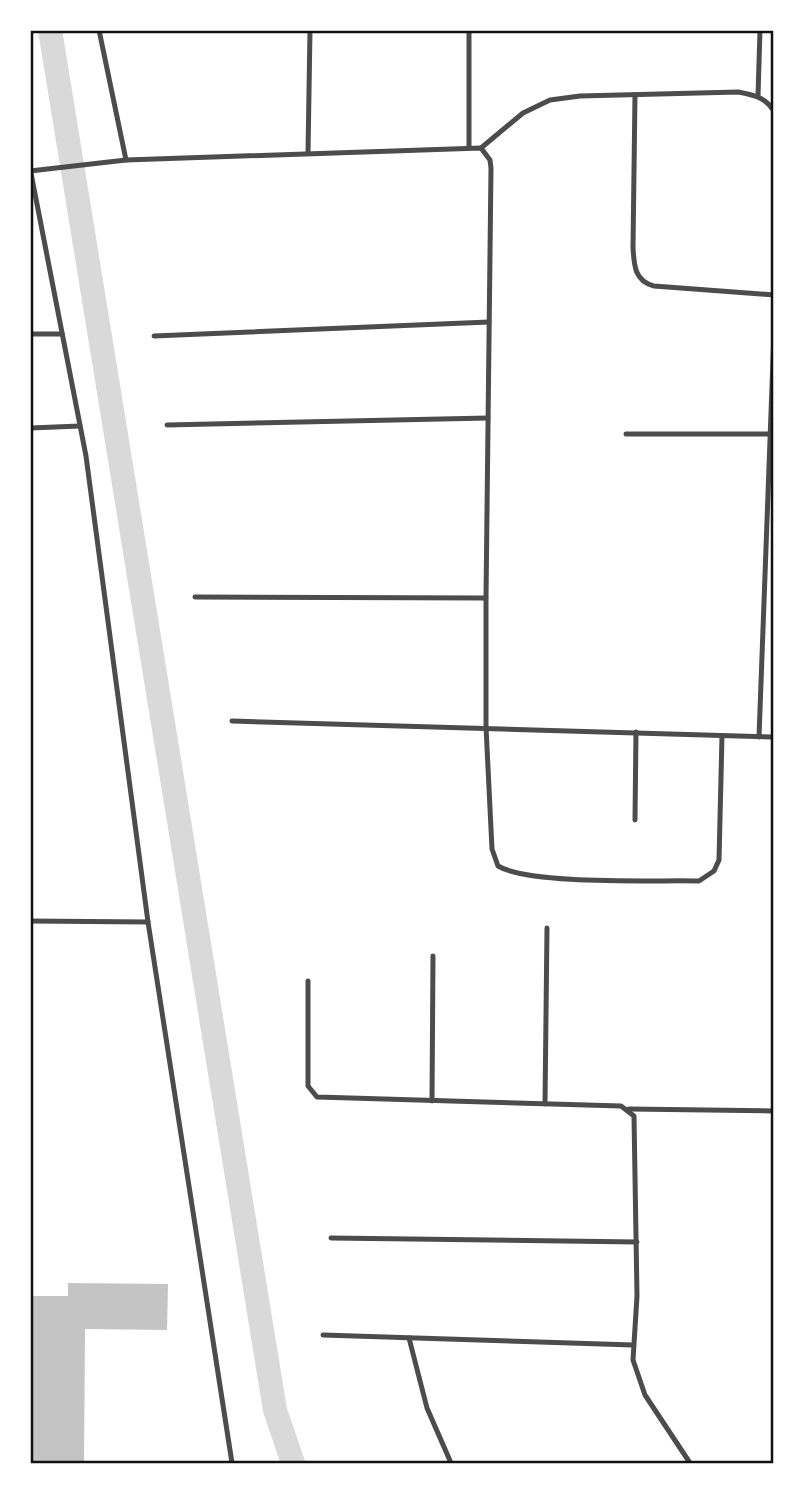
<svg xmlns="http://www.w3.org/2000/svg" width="804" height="1493" viewBox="0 0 804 1493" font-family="'IBM Plex Sans',sans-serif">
  <rect width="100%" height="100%" fill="#fff"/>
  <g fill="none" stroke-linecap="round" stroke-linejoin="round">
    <polyline stroke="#d9d9d9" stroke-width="24" points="50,30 275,1410 293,1463"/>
  </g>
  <polygon fill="#c4c4c4" points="68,1283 168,1284 167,1330 85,1329 84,1463 30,1463 30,1296 68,1296"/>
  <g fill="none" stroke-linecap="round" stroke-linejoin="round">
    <g stroke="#4c4c4c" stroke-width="5">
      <polyline points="99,30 126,160"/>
      <path d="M635 95 633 247C634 264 634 281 654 286L774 295"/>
      <polyline points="758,96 760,30"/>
      <polyline points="469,147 469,30"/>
      <path d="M481 148 523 113 550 100 580 96 738 92C754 95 765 97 774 111"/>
      <polyline points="308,153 310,30"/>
      <polyline points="30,168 86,456 148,922 232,1463"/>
      <path d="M30 171 126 160 481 148 490 160 491 168 486 598V727L492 849 498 866C530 885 656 880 699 881L714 871 719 860 722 736"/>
      <polyline points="30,334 62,334"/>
      <polyline points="154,336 489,322"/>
      <polyline points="167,425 488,418"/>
      <polyline points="30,428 80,426"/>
      <polyline points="626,434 772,434"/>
      <polyline points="195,597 486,598"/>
      <polyline points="232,721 774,737"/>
      <polyline points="759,737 774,332"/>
      <polyline points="635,820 636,732"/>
      <polyline points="30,921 148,922"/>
      <polyline points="308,981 308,1086 317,1097 621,1106 634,1116 637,1296 633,1360 645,1395 690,1463"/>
      <polyline points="432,1101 433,956"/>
      <polyline points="545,1104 547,928"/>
      <polyline points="629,1109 774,1111"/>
      <polyline points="331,1238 637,1242"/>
      <polyline points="323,1335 633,1345"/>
      <polyline points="409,1338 427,1408 451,1463"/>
    </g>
  </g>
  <rect width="804" height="1493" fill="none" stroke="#ffffff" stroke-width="63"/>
  <rect x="32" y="32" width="740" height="1430" fill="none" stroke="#111" stroke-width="2.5"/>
</svg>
